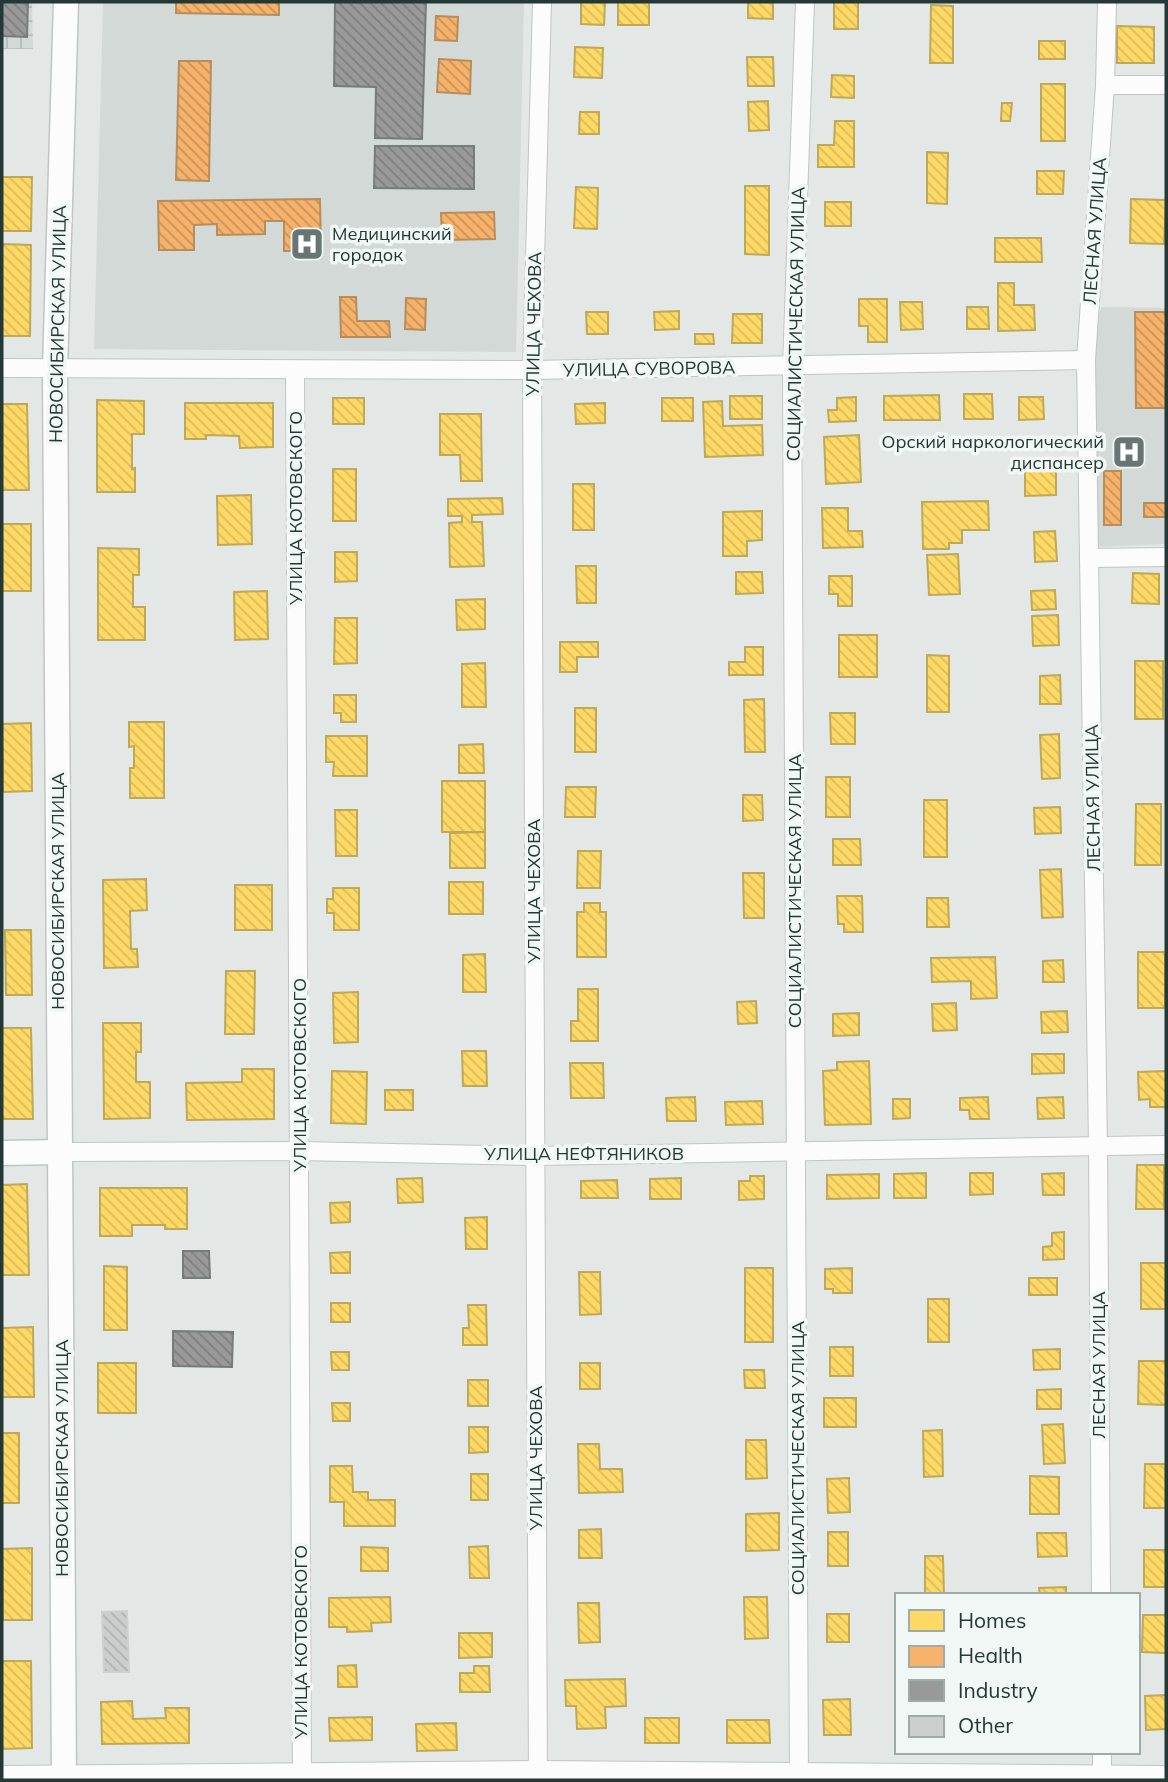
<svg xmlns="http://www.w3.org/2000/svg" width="1168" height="1782" viewBox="0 0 1168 1782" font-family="Mulish,sans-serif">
  <defs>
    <pattern id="industrial-grid" width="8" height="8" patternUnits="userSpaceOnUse" patternTransform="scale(1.75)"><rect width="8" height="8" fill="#d2d9d6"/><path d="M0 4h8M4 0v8" fill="none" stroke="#b4bbb8"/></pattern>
    <pattern id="homes-back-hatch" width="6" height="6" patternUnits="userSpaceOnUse" patternTransform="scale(1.75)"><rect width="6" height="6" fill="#ffd966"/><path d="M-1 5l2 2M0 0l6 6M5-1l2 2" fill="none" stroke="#dabb59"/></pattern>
    <pattern id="health-back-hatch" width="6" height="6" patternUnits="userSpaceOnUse" patternTransform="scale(1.75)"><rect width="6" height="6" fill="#f6b26b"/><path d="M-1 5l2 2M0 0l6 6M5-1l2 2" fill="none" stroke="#c79259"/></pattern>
    <pattern id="industry-back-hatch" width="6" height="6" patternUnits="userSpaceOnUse" patternTransform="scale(1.75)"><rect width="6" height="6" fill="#999"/><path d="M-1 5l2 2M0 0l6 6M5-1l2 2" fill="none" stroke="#7d7e7e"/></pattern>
    <pattern id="building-back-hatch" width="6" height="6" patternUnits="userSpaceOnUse" patternTransform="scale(1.75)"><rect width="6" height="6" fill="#cacfcd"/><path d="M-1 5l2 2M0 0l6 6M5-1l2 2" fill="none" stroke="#adb2b1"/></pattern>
  </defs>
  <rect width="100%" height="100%" fill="#e3e8e6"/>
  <g fill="#d2d9d6">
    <polygon points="103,2 524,2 516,352 94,349"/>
    <polygon points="1101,307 1166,308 1166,544 1093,547 1090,360"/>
  </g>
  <polygon fill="url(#industrial-grid)" points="2,2 32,2 33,49 2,49"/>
  <g fill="url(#homes-back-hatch)" stroke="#bda957" stroke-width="2">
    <polygon points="581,2 605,2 604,25 581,24"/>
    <rect x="618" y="2" width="31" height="23"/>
    <polygon points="748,2 773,2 773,19 748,18"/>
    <rect x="834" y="2" width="24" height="27"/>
    <polygon points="931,5 953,6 953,63 930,63"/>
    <polygon points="1117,26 1154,27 1154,63 1117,63"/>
    <rect x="1039" y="41" width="26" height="18"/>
    <polygon points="575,47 603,48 602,78 574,77"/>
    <polygon points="747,57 773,57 774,86 748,86"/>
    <polygon points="832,75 854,76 854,98 831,97"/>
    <rect x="1041" y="84" width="24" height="57"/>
    <polygon points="768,101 769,130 749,131 748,102"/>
    <polygon points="1002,103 1012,103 1010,121 1001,121"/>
    <polygon points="580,112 599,112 599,134 579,134"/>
    <polygon points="835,121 854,121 854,167 818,167 818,145 834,145"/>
    <polygon points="927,152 948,153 947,204 927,203"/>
    <polygon points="1037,171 1064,171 1063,194 1037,194"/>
    <polygon points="2,177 32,177 31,231 2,231"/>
    <polygon points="745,186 769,186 769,255 745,254"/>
    <polygon points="576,187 598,188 597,229 574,228"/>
    <polygon points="1131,199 1166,200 1164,244 1130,243"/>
    <rect x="825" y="202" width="26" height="24"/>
    <polygon points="995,238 1041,238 1042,262 995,262"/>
    <polygon points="2,244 31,245 30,336 2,336"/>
    <polygon points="998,283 1014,283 1014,305 1034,305 1035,330 998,331"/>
    <polygon points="859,299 887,299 887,342 868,342 868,326 859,326"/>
    <polygon points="900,302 922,302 923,329 901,330"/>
    <polygon points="967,307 988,307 989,329 967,329"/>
    <polygon points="679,311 679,329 655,330 654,312"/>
    <polygon points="586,312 608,312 608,334 587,334"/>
    <polygon points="733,314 762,314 762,343 732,343"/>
    <polygon points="695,334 713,334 714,344 695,344"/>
    <polygon points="964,394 992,394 993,419 964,419"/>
    <polygon points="939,395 940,420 884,420 884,396"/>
    <rect x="730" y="396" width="32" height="23"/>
    <polygon points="856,397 856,421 829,422 828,410 837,410 837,398"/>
    <polygon points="1019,397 1043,397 1044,419 1019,420"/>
    <rect x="333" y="398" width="31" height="26"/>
    <rect x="662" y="398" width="31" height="23"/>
    <polygon points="97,400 144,401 144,434 132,434 132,469 135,468 135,492 97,492"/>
    <polygon points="722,401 723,426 762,425 763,455 705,457 703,402"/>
    <polygon points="185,403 273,403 273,447 240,448 239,436 206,435 206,439 185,439"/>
    <polygon points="605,403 605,423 576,424 575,404"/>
    <polygon points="2,404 27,404 29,490 2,490"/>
    <polygon points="440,414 481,414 482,481 461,481 460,455 440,455"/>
    <polygon points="859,435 861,482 826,484 824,437"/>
    <polygon points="1025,461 1056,461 1056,495 1025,496"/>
    <rect x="333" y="469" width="23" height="52"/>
    <rect x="573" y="484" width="21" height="46"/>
    <polygon points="251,495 252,544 218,545 217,496"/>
    <polygon points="502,498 503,514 472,515 472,522 482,522 484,566 450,567 449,523 462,522 462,516 448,516 448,499"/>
    <polygon points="988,501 989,530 962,530 962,543 949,543 949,549 923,549 922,502"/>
    <polygon points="822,508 848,508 848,531 862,531 863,547 823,548"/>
    <polygon points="762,511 762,540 747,541 747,556 723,556 723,512"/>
    <rect x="2" y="524" width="29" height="67"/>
    <polygon points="1055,531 1057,561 1035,562 1034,532"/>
    <polygon points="98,548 139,549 139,575 133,575 133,607 145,607 145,640 98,640"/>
    <polygon points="335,552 357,552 357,581 335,582"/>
    <polygon points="958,554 960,594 929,595 927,555"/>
    <polygon points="576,566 596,566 596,603 577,603"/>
    <polygon points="736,572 762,572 763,593 736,594"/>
    <polygon points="1133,573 1159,574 1159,604 1132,603"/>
    <polygon points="829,576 852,576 852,606 838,606 838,594 829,594"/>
    <polygon points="1055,590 1056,609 1032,610 1031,591"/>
    <polygon points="267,591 268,639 235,640 234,592"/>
    <polygon points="485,599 485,629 457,630 456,600"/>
    <polygon points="1058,615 1059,645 1033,646 1032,616"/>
    <polygon points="335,618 357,618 357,663 334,664"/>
    <rect x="839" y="635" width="38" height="42"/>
    <polygon points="560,642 598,642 598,657 577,657 577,672 560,672"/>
    <polygon points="745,647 763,647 763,675 729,675 729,662 745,662"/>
    <polygon points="927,655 949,656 949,712 927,712"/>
    <rect x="1135" y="661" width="28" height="58"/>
    <polygon points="485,663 486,707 462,707 462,664"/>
    <polygon points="1060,675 1061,704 1040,704 1040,676"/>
    <polygon points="334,695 356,695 356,722 341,722 341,713 334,713"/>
    <polygon points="764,699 765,752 745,752 744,700"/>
    <rect x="575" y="708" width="21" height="44"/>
    <polygon points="830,713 855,713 855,744 831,744"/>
    <polygon points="129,722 164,722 164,798 130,798 130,768 134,768 134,746 129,747"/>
    <polygon points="31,723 32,791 3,792 2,724"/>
    <polygon points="1059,734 1060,778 1042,779 1040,735"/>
    <polygon points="326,736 367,736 367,776 333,776 334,762 326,762"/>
    <polygon points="483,744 484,773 459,773 459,745"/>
    <rect x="826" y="777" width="24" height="40"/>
    <rect x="442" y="781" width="43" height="51"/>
    <polygon points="566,787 596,787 595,817 565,817"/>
    <polygon points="743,795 762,795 763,820 743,821"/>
    <rect x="924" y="800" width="23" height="57"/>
    <polygon points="1136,804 1161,804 1161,865 1135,865"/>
    <polygon points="1060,807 1061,833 1035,834 1034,808"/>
    <polygon points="335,810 357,810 357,856 336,856"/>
    <polygon points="485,832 485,868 450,868 450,833"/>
    <polygon points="833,839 860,839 861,865 833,865"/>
    <polygon points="578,851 601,851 600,888 577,888"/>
    <polygon points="1061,869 1063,917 1042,918 1040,870"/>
    <polygon points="743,873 764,873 764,918 744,918"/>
    <polygon points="146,879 147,910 130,911 131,949 137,949 138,967 104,968 103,880"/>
    <rect x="449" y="882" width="34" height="32"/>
    <rect x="235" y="885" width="37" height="45"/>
    <polygon points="333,888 359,888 359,930 334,930 334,913 327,913 327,899 333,899"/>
    <polygon points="837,896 862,896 863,932 844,932 844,924 838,924"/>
    <polygon points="927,898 948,898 949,927 927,927"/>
    <polygon points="584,903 600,903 600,912 606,912 606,957 577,957 577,912 584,912"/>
    <polygon points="5,930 31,930 32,995 6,995"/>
    <rect x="1138" y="952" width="27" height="56"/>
    <polygon points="485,954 486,992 463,992 463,955"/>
    <polygon points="995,957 997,998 971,999 971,981 932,982 931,958"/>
    <polygon points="1063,960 1064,982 1043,982 1043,961"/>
    <polygon points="226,971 255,971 254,1034 225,1034"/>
    <polygon points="578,989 598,989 598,1041 571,1041 571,1021 578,1021"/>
    <polygon points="358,992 358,1042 334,1043 333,993"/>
    <polygon points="756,1001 757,1023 738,1024 737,1002"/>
    <polygon points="956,1003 957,1030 933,1031 932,1004"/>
    <polygon points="1067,1011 1068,1032 1042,1033 1041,1012"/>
    <polygon points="859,1013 859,1035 833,1036 833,1014"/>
    <polygon points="103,1023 141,1023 141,1052 136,1052 136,1082 150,1082 150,1118 104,1119"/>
    <polygon points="2,1028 31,1028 33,1119 2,1119"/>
    <polygon points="462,1051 486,1051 487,1086 463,1086"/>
    <polygon points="1032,1054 1064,1054 1064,1073 1032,1074"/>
    <polygon points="869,1061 871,1124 825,1125 823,1071 837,1070 837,1062"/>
    <polygon points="570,1063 603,1063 604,1098 571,1098"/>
    <polygon points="242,1069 274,1069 274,1119 187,1120 186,1083 242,1082"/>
    <polygon points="332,1071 367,1072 366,1124 331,1123"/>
    <polygon points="1166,1071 1166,1107 1150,1107 1150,1099 1139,1100 1138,1072"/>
    <rect x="385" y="1090" width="28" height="20"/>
    <polygon points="695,1097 696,1121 667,1121 666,1098"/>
    <polygon points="988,1097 989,1119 970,1119 969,1110 960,1110 960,1098"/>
    <polygon points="1063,1097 1064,1118 1038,1119 1037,1098"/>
    <polygon points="893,1099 910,1099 910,1118 893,1119"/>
    <polygon points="762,1101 763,1124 726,1125 725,1102"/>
    <polygon points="1137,1165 1164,1165 1164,1209 1136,1209"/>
    <polygon points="926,1173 926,1198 894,1198 894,1174"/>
    <polygon points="970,1173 993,1173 993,1194 970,1195"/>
    <polygon points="1064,1173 1064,1195 1043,1195 1042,1174"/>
    <polygon points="879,1174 879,1198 827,1199 827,1175"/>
    <polygon points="750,1176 764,1176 764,1199 739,1200 739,1181 750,1181"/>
    <polygon points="422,1178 423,1202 398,1203 397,1179"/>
    <polygon points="681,1178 681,1199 650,1199 650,1179"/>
    <polygon points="617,1180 618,1198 581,1198 581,1181"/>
    <polygon points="27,1184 29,1275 2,1275 2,1185"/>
    <polygon points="100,1188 187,1188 187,1229 165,1229 165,1225 132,1225 132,1236 100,1236"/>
    <polygon points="350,1202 350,1222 331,1223 330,1203"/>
    <polygon points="487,1217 487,1249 466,1249 465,1218"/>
    <polygon points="1064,1232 1064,1259 1043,1260 1043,1247 1052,1246 1052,1233"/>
    <polygon points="350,1252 350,1273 331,1273 330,1253"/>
    <rect x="1141" y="1263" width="25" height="46"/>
    <polygon points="104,1266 127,1267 127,1330 104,1330"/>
    <rect x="745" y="1268" width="28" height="74"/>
    <polygon points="852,1268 852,1293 833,1293 833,1289 825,1289 825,1269"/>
    <polygon points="579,1272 600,1272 601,1314 580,1315"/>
    <rect x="1029" y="1278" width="28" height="17"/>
    <rect x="928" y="1299" width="21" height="43"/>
    <rect x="331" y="1303" width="19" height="19"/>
    <polygon points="468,1305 486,1305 487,1345 463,1345 463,1328 469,1328"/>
    <polygon points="33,1327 34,1397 2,1397 2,1328"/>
    <rect x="830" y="1347" width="23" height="29"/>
    <polygon points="1060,1349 1060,1369 1034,1370 1033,1350"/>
    <polygon points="331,1352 349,1352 349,1370 332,1370"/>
    <polygon points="1139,1361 1166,1361 1166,1405 1138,1404"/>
    <rect x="98" y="1363" width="38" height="50"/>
    <rect x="580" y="1363" width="20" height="26"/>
    <polygon points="744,1370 764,1370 765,1388 745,1388"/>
    <rect x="468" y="1380" width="20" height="26"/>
    <polygon points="1061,1389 1061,1409 1037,1409 1037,1390"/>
    <rect x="824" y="1398" width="32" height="29"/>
    <polygon points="332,1403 350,1403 350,1421 333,1421"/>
    <polygon points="1063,1424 1065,1463 1044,1464 1042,1425"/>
    <polygon points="469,1427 488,1427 488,1452 469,1453"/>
    <polygon points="942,1430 943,1476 924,1477 923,1431"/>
    <rect x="2" y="1433" width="17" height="70"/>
    <polygon points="746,1440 766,1440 767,1478 746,1479"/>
    <polygon points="578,1444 599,1444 600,1469 622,1469 623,1492 579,1493"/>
    <polygon points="1145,1464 1166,1464 1166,1508 1144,1508"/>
    <polygon points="330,1466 352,1466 353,1492 368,1492 368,1500 395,1500 395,1526 344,1526 344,1502 330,1502"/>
    <rect x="471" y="1474" width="17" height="26"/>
    <polygon points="1030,1476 1059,1477 1059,1514 1030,1514"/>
    <polygon points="849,1478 850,1512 828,1513 827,1479"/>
    <polygon points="779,1513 779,1550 746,1551 746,1514"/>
    <polygon points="601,1529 602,1558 579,1558 579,1530"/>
    <rect x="828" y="1532" width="20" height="34"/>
    <polygon points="1037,1533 1066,1533 1067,1556 1038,1557"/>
    <polygon points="488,1546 489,1578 470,1578 469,1547"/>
    <polygon points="361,1547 388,1548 388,1571 361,1571"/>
    <polygon points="32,1548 32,1620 3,1620 2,1549"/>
    <rect x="1144" y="1550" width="22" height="37"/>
    <polygon points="925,1556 943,1556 944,1595 925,1595"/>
    <polygon points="1066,1587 1066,1595 1040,1595 1039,1588"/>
    <polygon points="390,1597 391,1622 371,1623 372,1631 347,1632 347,1627 329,1627 329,1598"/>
    <polygon points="744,1597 767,1597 768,1638 745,1639"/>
    <polygon points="578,1603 599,1603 600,1642 579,1643"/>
    <rect x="827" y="1614" width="22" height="28"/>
    <polygon points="1143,1615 1166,1615 1166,1653 1142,1652"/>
    <polygon points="459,1633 492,1633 492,1657 459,1658"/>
    <polygon points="2,1661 31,1661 32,1748 2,1749"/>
    <polygon points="356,1665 357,1687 338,1687 338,1666"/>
    <polygon points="474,1666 489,1666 490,1692 460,1692 460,1673 474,1673"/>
    <polygon points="625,1679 626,1706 605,1707 606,1728 577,1729 576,1706 566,1706 565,1680"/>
    <polygon points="1166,1695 1166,1729 1146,1730 1145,1696"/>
    <polygon points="850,1699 851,1735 824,1735 823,1700"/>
    <polygon points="132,1701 133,1719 166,1718 165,1708 189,1708 189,1743 102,1744 101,1702"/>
    <polygon points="372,1717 372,1740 330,1741 329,1718"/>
    <rect x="645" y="1718" width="34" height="25"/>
    <polygon points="727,1720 769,1720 770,1743 727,1743"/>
    <polygon points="456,1723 457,1750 417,1751 416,1724"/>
  </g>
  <g fill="url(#health-back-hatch)" stroke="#b78d5b" stroke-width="2">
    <polygon points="176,2 279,2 279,15 176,13"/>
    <polygon points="436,16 458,17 457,41 435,40"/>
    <polygon points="439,59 471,61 470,94 437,92"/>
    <polygon points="179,61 211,61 209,181 176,180"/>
    <polygon points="320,199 321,251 284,251 284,221 265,221 265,234 217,235 217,224 194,225 194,250 159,250 158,201"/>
    <polygon points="494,212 495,239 442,240 441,213"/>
    <polygon points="340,297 356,297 357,321 389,321 390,337 341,337"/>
    <polygon points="406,298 426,299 425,330 405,329"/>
    <polygon points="1135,312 1166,312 1166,408 1136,408"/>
    <rect x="1104" y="471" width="17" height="54"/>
    <rect x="1144" y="503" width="22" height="14"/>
  </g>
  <g fill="url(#industry-back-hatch)" stroke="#767c7b" stroke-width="2">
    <polygon points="2,2 28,2 27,37 2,36"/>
    <polygon points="335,2 426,2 422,139 375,138 376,87 334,86"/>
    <polygon points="375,146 474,146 474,189 374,188"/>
    <polygon points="183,1251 209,1251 210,1278 183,1278"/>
    <polygon points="173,1331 233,1332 232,1367 173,1366"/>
  </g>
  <polygon fill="url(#building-back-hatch)" stroke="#ccd1cf" stroke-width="2" points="127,1611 129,1672 104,1672 102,1612"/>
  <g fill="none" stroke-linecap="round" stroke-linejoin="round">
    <defs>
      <g id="minor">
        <polyline points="1105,85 1166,85"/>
        <polyline points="2,368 532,370 1086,360"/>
        <polyline points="295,370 302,1780"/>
        <polyline points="1090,558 1166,557"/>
        <polyline points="59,1152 300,1151 535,1156 1166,1145"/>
        <polyline points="1101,1595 1098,1146 1086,360 1105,85 1107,2"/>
        <polyline points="1102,1752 1102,1780"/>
        <polyline points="2,1775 537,1770 1162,1775"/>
        <polyline points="538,1780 532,370 542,2"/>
        <polyline points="799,1780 792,367 805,2"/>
      </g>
      <g id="secondary">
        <polyline points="2,1153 59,1152"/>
        <polyline points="64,1780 55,368 66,2"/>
      </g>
    </defs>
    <use href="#minor" stroke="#c0c5c3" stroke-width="20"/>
    <use href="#secondary" stroke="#c0c5c3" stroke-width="27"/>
    <use href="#minor" stroke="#fbfcfb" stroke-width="18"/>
    <use href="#secondary" stroke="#fbfcfb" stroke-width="24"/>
  </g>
  <defs>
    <symbol id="hospital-square" viewBox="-11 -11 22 22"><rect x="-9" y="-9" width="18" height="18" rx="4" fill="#677673" stroke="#f1f7f5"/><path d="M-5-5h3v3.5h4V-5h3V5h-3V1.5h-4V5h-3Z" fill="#fff"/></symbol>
  </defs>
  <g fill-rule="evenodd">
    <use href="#hospital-square" x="288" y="225" width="38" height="38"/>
    <use href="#hospital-square" x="1110" y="433" width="38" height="38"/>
  </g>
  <g text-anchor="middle" stroke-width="7" stroke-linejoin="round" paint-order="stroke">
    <g font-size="18" fill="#243835" stroke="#f1f7f5">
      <text transform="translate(1095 231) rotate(-86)" y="6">ЛЕСНАЯ УЛИЦА</text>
      <text transform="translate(58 324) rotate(-89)" y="6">НОВОСИБИРСКАЯ УЛИЦА</text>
      <text transform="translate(534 324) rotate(-89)" y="6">УЛИЦА ЧЕХОВА</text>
      <text transform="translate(796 324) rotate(-89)" y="6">СОЦИАЛИСТИЧЕСКАЯ УЛИЦА</text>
      <text transform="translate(649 369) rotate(-1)" y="6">УЛИЦА СУВОРОВА</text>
      <text transform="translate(296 508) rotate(-90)" y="6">УЛИЦА КОТОВСКОГО</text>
      <text transform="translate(1093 798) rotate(-91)" y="6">ЛЕСНАЯ УЛИЦА</text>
      <text transform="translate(58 891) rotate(-90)" y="6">НОВОСИБИРСКАЯ УЛИЦА</text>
      <text transform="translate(534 891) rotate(-90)" y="6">УЛИЦА ЧЕХОВА</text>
      <text transform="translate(795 891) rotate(-90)" y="6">СОЦИАЛИСТИЧЕСКАЯ УЛИЦА</text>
      <text transform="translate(300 1075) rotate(-90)" y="6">УЛИЦА КОТОВСКОГО</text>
      <text x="584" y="1160">УЛИЦА НЕФТЯНИКОВ</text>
      <text transform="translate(1099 1365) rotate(-90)" y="6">ЛЕСНАЯ УЛИЦА</text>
      <text transform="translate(62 1458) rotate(-90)" y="6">НОВОСИБИРСКАЯ УЛИЦА</text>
      <text transform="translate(536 1458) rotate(-90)" y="6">УЛИЦА ЧЕХОВА</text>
      <text transform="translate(798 1458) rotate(-90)" y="6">СОЦИАЛИСТИЧЕСКАЯ УЛИЦА</text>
      <text transform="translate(301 1642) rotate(-90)" y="6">УЛИЦА КОТОВСКОГО</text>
    </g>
    <g font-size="18" fill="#243835" stroke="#f1f7f5" text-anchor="start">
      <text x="332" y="240">Медицинский<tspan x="332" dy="21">городок</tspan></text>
      <text x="1104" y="448" text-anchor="end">Орский наркологический<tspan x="1104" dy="21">диспансер</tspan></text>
    </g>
  </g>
  <rect width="1168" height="1782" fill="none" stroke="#243835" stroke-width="7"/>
  <rect x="895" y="1593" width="245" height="161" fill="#f1f7f5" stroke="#9faba8" stroke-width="2"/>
  <rect x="909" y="1610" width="35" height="21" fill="#ffd966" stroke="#9faba8" stroke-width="2"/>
  <text x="958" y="1628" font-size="21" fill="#243835">Homes</text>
  <rect x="909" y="1646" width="35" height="21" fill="#f6b26b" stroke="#9faba8" stroke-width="2"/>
  <text x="958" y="1663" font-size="21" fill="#243835">Health</text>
  <rect x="909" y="1680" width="35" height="21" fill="#999999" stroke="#9faba8" stroke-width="2"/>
  <text x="958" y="1698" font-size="21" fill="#243835">Industry</text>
  <rect x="909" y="1716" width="35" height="21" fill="#cacfcd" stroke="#9faba8" stroke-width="2"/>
  <text x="958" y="1733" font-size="21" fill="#243835">Other</text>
</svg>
